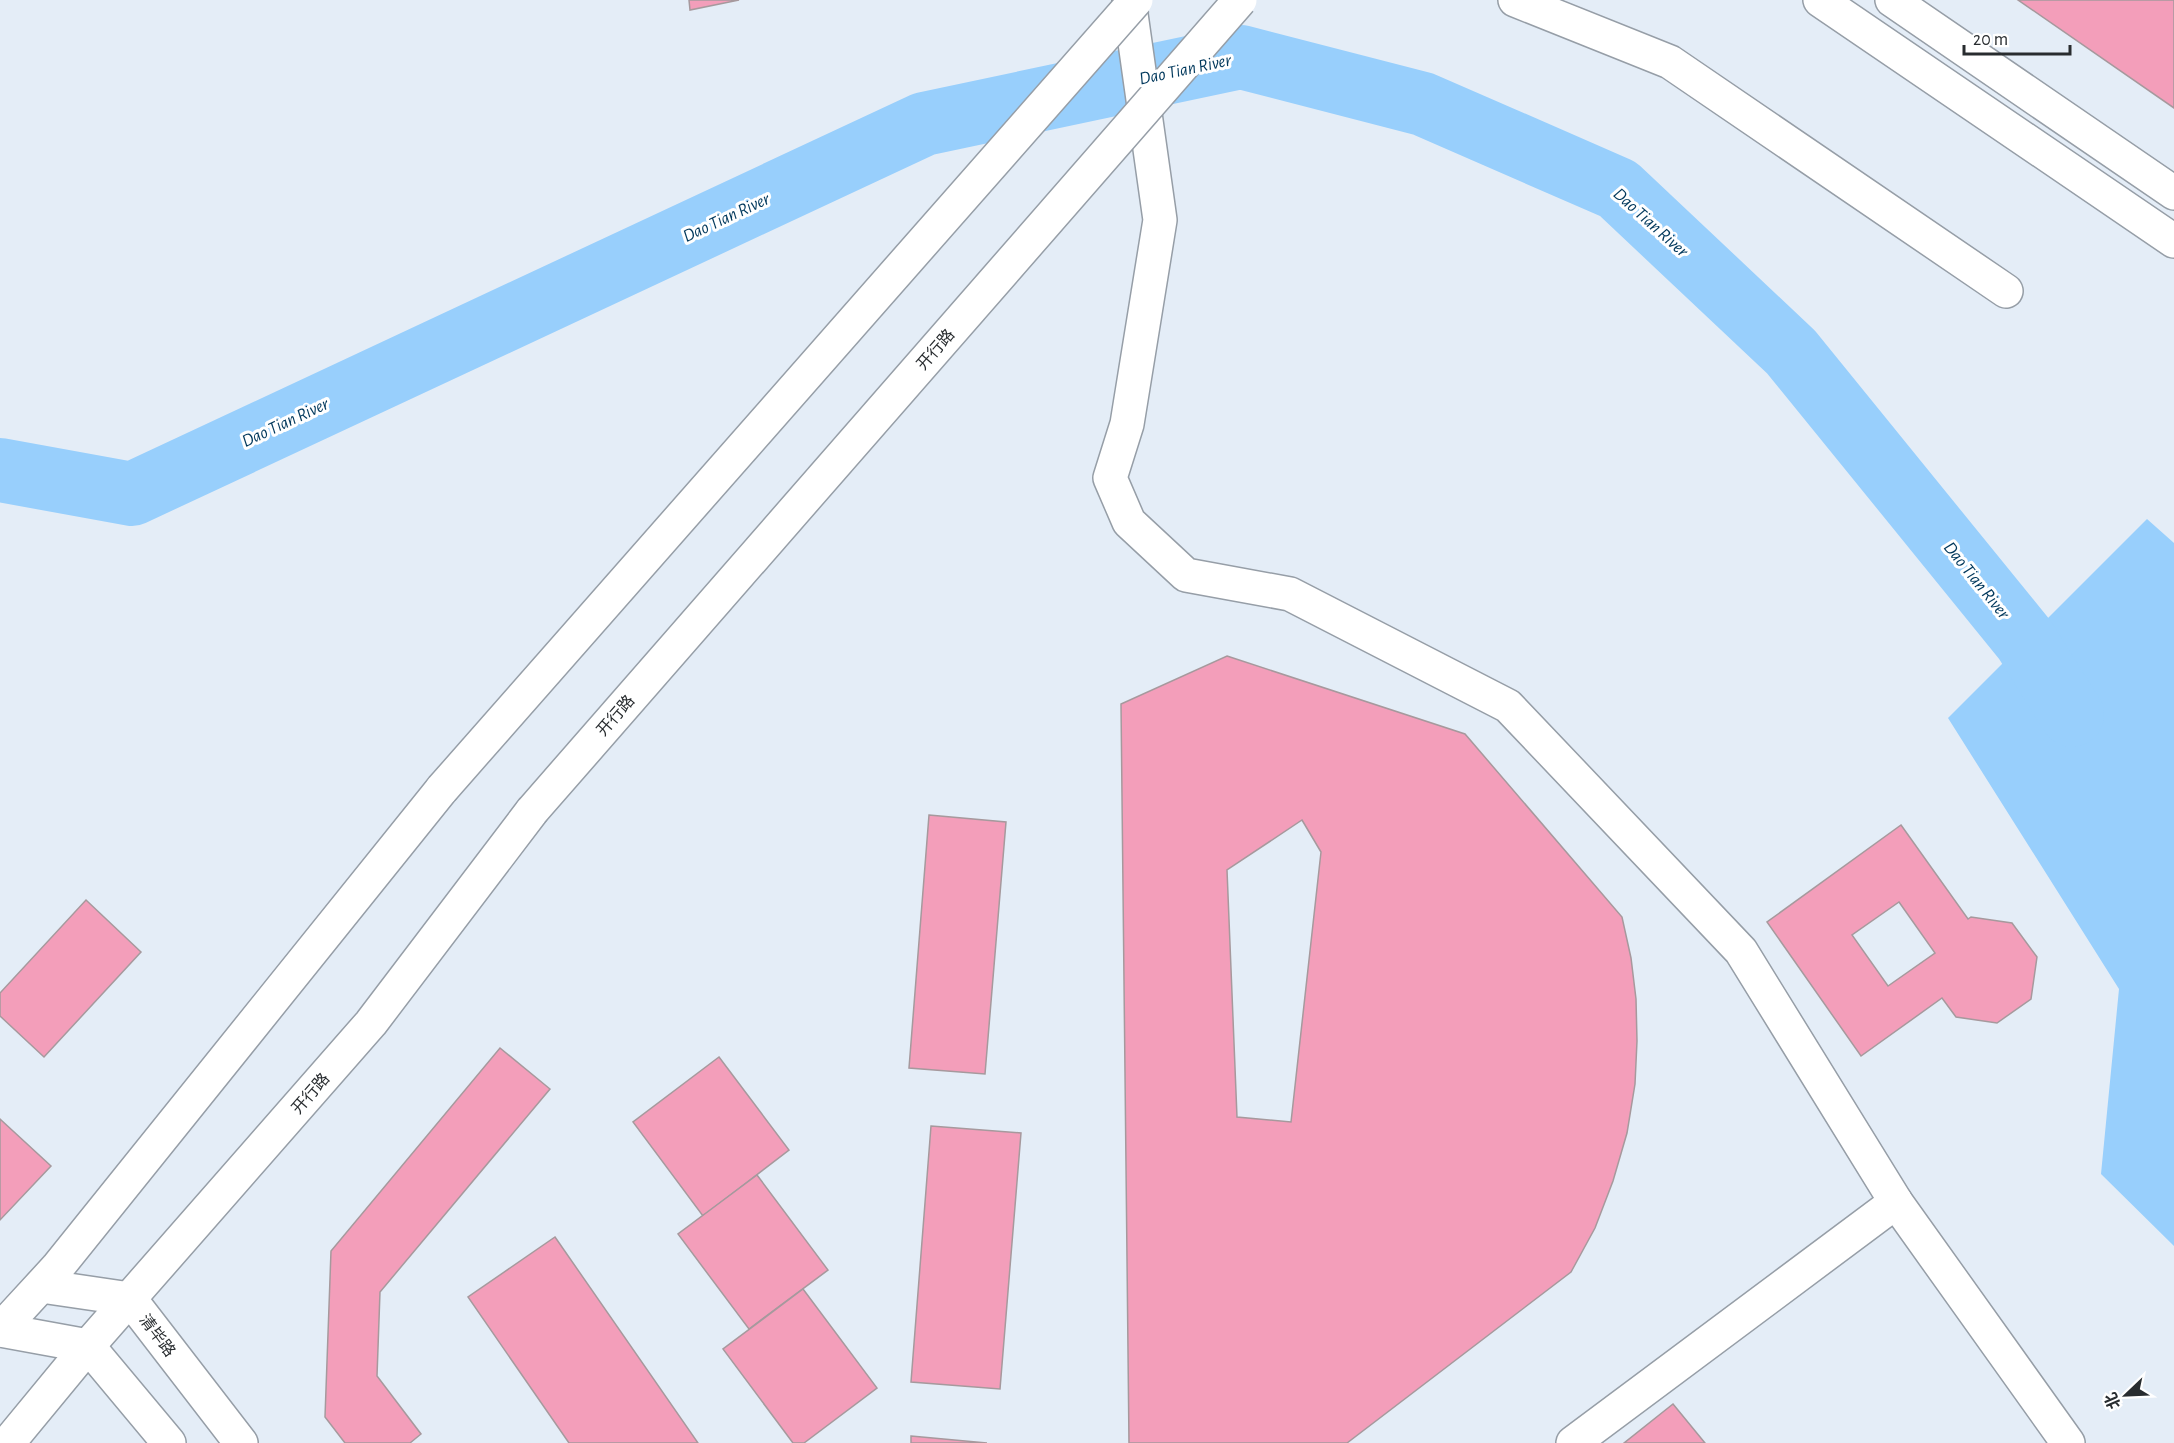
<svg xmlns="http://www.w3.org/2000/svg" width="2174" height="1443" viewBox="0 0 2174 1443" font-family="'Alegreya Sans','Noto Sans SC',sans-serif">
  <rect width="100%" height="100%" fill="#e4edf7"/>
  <polygon fill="#98cffc" points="2147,519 2174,543 2174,1246 2101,1174 2119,989 1948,718"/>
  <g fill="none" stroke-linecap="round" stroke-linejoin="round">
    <polyline stroke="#98cffc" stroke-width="64" points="0,470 132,494 924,124 1241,57 1423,104 1618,189 1791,352 2025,640 2072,715"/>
  </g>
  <g fill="#f39eba" stroke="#a6999d" stroke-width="1.5" fill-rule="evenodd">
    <polygon points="689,0 739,0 690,10"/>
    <polygon points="2018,0 2174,0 2174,108"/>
    <path d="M1227 656 1465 734 1622 917 1631 958 1636 999 1637 1041 1635 1084 1627 1133 1613 1181 1595 1228 1571 1272 1347 1443H1129L1121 704ZM1302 820 1321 852 1291 1122 1237 1117 1227 870Z"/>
    <polygon points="929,815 1006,822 985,1074 909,1068"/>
    <path d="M1901 825 1968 919 1971 917 2012 923 2037 957 2031 999 1997 1023 1956 1017 1942 998 1861 1056 1767 922ZM1899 902 1935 953 1888 986 1852 935Z"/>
    <polygon points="86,900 141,952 44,1057 0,1016 0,993"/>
    <polygon points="500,1048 550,1089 380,1292 377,1376 421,1434 410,1443 345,1443 325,1417 331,1251"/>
    <polygon points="719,1057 789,1150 703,1216 633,1122"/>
    <polygon points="0,1119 51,1166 0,1220"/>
    <polygon points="931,1126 1021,1133 1000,1389 911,1382"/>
    <polygon points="757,1175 828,1270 749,1329 678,1234"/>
    <polygon points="555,1237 698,1443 569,1443 468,1297"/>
    <polygon points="803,1289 877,1388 804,1443 793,1443 723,1349"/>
    <polygon points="1673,1404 1705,1443 1624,1443"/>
    <polygon points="911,1436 987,1443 911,1443"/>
  </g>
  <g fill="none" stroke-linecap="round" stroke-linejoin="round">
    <defs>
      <g id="minor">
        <polyline points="1129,0 1160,220 1127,424 1110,478 1129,522 1186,575 1290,594 1508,706 1741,951 1896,1202 2068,1443"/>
        <polyline points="1515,0 1670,62 2006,291"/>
        <polyline points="1573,1443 1896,1202"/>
      </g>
      <g id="major">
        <polyline points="1820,0 2174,241"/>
        <polyline points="1892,0 2174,193"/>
        <polyline points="41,1286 130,1299 241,1443"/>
        <polyline points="0,1330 57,1268 442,789"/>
        <polyline points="0,1330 88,1346 169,1443"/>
        <polyline points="8,1443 88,1346 371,1023 532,811"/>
      </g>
    </defs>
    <use href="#minor" stroke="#969ea7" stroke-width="36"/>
    <use href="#major" stroke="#969ea7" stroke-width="36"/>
    <use href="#minor" stroke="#fff" stroke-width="33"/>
    <use href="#major" stroke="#fff" stroke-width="33"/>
    <defs>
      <g id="major-bridge">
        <polyline points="442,789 1136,0"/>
        <polyline points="532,811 1240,0"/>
      </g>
    </defs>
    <use href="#major-bridge" stroke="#969ea7" stroke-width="36" stroke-linecap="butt"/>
    <use href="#major-bridge" stroke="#fff" stroke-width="33"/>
  </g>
  <g text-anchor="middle" stroke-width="6" stroke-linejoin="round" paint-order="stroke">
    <g font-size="16" fill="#282c2f" stroke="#fff">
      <text transform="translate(935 349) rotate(-49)" y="6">开行路</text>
      <text transform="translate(615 715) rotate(-49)" y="6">开行路</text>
      <text transform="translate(310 1093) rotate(-49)" y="6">开行路</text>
      <text transform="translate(158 1335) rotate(53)" y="6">清毕路</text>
    </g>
    <g font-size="18" font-style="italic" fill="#00385c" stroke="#fff">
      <text transform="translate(1185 69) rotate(-12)" y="6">Dao Tian River</text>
      <text transform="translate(726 217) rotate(-25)" y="6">Dao Tian River</text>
      <text transform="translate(1651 222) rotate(42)" y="6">Dao Tian River</text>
      <text transform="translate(285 422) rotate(-25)" y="6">Dao Tian River</text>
      <text transform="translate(1977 580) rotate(51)" y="6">Dao Tian River</text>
    </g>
  </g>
  <g transform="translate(2126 1395) rotate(247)" stroke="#ffffff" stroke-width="4.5" paint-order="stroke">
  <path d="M0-4.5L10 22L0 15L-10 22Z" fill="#282c2f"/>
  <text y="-9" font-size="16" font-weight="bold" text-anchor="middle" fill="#282c2f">北</text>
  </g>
  <path d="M1964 45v9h106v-9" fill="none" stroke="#282c2f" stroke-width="3"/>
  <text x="1973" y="45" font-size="18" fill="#282c2f" stroke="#ffffff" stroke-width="4.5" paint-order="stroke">20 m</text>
</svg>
